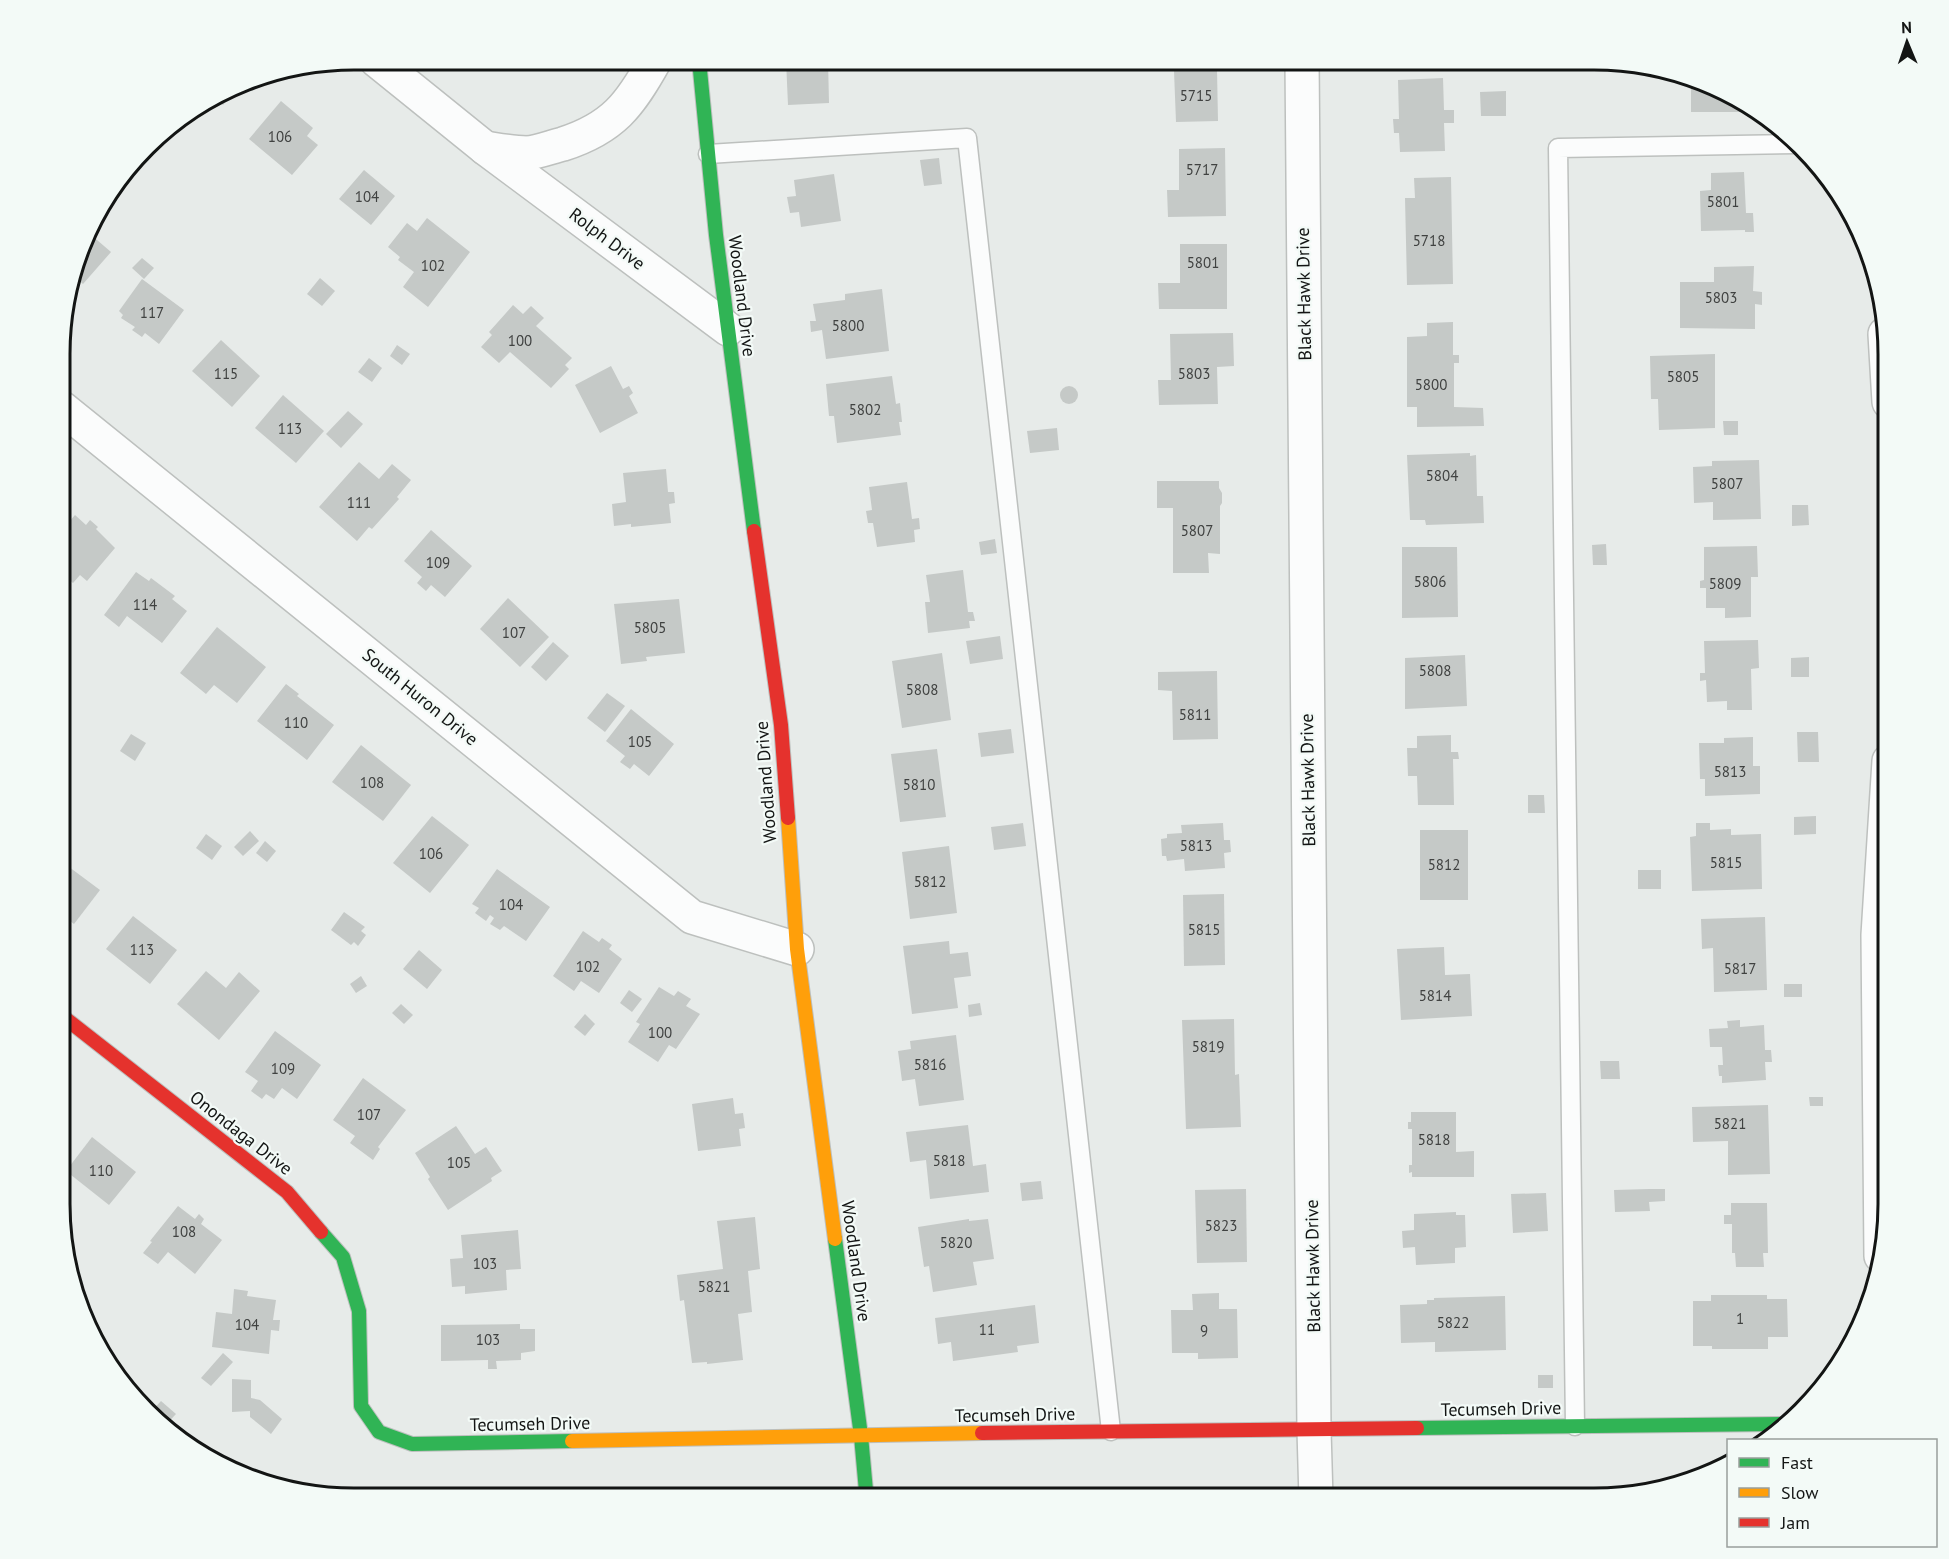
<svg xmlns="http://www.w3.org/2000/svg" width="1949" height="1559" viewBox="0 0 1949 1559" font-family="'PT Sans',sans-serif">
  <rect width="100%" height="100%" fill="#e7ebe9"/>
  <g fill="#c5c9c7">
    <polygon points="786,60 828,60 829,103 788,105"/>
    <polygon points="1217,70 1218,121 1176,122 1174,71"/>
    <polygon points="1443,78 1444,110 1454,110 1454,123 1444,123 1445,151 1400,152 1399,133 1394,133 1393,119 1399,119 1398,80"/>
    <polygon points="1691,79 1708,83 1743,105 1743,112 1691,112"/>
    <polygon points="236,90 223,105 217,100 236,89"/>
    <polygon points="1506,91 1506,116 1481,116 1480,92"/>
    <polygon points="281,101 313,128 307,136 318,145 292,175 249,139"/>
    <polygon points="1225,148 1226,216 1168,217 1167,190 1179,190 1179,149"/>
    <polygon points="939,158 942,184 924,186 920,160"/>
    <polygon points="364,170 395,196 371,225 339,199"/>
    <polygon points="1744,172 1746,213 1753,213 1754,232 1745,232 1745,230 1701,231 1700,191 1711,190 1711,173"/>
    <polygon points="834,174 841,221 801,227 799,212 790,213 787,197 796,196 794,180"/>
    <polygon points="1451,177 1453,284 1407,285 1405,198 1415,198 1414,178"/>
    <polygon points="427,218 470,252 428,307 403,287 414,272 398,260 400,257 388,247 407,223 417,231"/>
    <polygon points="90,234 111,252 83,284 75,277"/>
    <polygon points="1180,244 1227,244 1227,309 1159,309 1158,283 1180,283"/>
    <polygon points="142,258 154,268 144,279 132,268"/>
    <polygon points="1754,266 1753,291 1762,292 1762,305 1755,304 1755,329 1680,328 1680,282 1714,282 1714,267"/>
    <polygon points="320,278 335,291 322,306 307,294"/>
    <polygon points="142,279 184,310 159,344 145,333 142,337 132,330 135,327 121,318 123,315 119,311"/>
    <polygon points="882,289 889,351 826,359 822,330 811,332 810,321 816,321 813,304 845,300 845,294"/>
    <polygon points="513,305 523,314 531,306 544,318 536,326 572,358 565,365 569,369 551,388 510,352 499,363 481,347 492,335 489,332"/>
    <polygon points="1453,322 1453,355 1459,355 1459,363 1454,363 1454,407 1483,408 1484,426 1417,427 1417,407 1407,407 1407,337 1427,336 1427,323"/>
    <polygon points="1233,333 1234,366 1217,367 1218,404 1159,405 1158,380 1171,380 1170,334"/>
    <polygon points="221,340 260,376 232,407 192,371"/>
    <polygon points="397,345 410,354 402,365 390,356"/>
    <polygon points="1715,354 1715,428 1659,430 1658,399 1651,399 1650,356"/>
    <polygon points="369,358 382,368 372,382 358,372"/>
    <polygon points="611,366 623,389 629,386 633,393 629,396 638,413 600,433 575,385"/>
    <polygon points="892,376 896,404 900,403 902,422 899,422 901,435 837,443 834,416 829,416 826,384"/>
    <circle cx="1069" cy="395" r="9"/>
    <polygon points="283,395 324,431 296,463 255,428"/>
    <polygon points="348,411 363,424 341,448 326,434"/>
    <polygon points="1723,421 1738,421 1738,435 1724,435"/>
    <polygon points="1057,428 1059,450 1030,453 1027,431"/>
    <polygon points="1470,453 1470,456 1476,455 1477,496 1483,496 1484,523 1426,525 1425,520 1410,520 1407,455"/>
    <polygon points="1759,460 1761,519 1713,520 1713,502 1694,503 1693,467 1712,466 1712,461"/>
    <polygon points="359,462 379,479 392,464 411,480 397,497 399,499 372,529 369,527 357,541 319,507"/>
    <polygon points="666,469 668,492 674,492 675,503 669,504 671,523 631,527 631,524 614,526 612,504 626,502 623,473"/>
    <polygon points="1157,481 1219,481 1219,488 1222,493 1222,503 1220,506 1220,554 1208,553 1209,573 1173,573 1173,508 1157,508"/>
    <polygon points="907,482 912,519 919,518 920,529 914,530 915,542 877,547 873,523 868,523 866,511 872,510 869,487"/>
    <polygon points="1792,505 1808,505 1809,525 1792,526"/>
    <polygon points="75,515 86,525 90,520 98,527 96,529 115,548 87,581 80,575 73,583 62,574 62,530"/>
    <polygon points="431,530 472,566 445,597 431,585 426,591 417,583 422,577 404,561"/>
    <polygon points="995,539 997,553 981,555 979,542"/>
    <polygon points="1606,544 1607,565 1593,565 1592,545"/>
    <polygon points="1757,546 1758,577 1751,577 1751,617 1725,618 1725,608 1706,608 1706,588 1700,588 1700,581 1704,580 1704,547"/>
    <polygon points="1402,547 1457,547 1458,617 1402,618"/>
    <polygon points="963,570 968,612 973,612 975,621 969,621 970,628 928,633 925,602 930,602 926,575"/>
    <polygon points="136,572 149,581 151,578 175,596 172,599 187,611 162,643 127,616 119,627 104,615"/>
    <polygon points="508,598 549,637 520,667 480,629"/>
    <polygon points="679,599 685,653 646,657 647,661 621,664 614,604"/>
    <polygon points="217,627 266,667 237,703 214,685 206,694 180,673"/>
    <polygon points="1000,636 1003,659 970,664 966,641"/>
    <polygon points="1758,640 1759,668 1751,669 1752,710 1727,710 1727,701 1707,702 1706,680 1700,681 1700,673 1705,673 1704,641"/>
    <polygon points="553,642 569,656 546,681 531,667"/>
    <polygon points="942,653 951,720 902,728 892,661"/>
    <polygon points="1465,655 1467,706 1405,709 1405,658"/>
    <polygon points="1809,657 1809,677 1791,677 1791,658"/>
    <polygon points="1217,671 1218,739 1173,740 1172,691 1158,690 1158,672"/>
    <polygon points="286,684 299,694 297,696 334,725 307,760 257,721"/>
    <polygon points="607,693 625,706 605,732 587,718"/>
    <polygon points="631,709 674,744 649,776 634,764 630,769 620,762 625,756 606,741"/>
    <polygon points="1011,729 1014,753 981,757 978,733"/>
    <polygon points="1797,732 1818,732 1819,762 1798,762"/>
    <polygon points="131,734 146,743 135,761 120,751"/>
    <polygon points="1451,735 1451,752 1458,752 1459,759 1453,759 1454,805 1418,805 1417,776 1408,776 1407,748 1417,748 1417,736"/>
    <polygon points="1753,737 1753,766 1760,766 1760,794 1705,796 1705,779 1700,779 1699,743 1724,743 1724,738"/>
    <polygon points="361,745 411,785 383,821 332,782"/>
    <polygon points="937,749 946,817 900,822 891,754"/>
    <polygon points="1528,795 1544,795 1545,813 1528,813"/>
    <polygon points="432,816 469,845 430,893 393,863"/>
    <polygon points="1816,816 1816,834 1794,835 1794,817"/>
    <polygon points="1023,823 1026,846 994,850 991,827"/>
    <polygon points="1223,823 1224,840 1230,840 1231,852 1224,853 1225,868 1185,871 1184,859 1167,861 1166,856 1162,856 1161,839 1167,838 1167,834 1182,833 1181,825"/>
    <polygon points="1696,823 1710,823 1710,830 1731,829 1731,835 1761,834 1762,889 1692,891 1690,837 1696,836"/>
    <rect x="1420" y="830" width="48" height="70"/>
    <polygon points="250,831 259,841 243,856 234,847"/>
    <polygon points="206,834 222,846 212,860 196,848"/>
    <polygon points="265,841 276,851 267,862 256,853"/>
    <polygon points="949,846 957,913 910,919 902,852"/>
    <polygon points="61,861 100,890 74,924 61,914"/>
    <polygon points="497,869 550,907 526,941 504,926 500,930 490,924 494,918 490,915 486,921 475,913 479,908 472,904"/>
    <rect x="1638" y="870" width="23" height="19"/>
    <polygon points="1224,894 1225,965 1184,966 1183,895"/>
    <polygon points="344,912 365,927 361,931 366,935 358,946 354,942 351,945 331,930"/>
    <polygon points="133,916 177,950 150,984 106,949"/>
    <polygon points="1765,917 1767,990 1714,992 1713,948 1702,949 1701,919"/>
    <polygon points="583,931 599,942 602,938 612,945 609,949 622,959 599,993 581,981 574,991 553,976"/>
    <polygon points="949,941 950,954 968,952 971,976 954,978 958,1008 912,1014 903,946"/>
    <polygon points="1444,947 1445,975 1470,974 1472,1016 1401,1020 1397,949"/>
    <polygon points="419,950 442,970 427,989 403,969"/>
    <polygon points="206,971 226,988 239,972 260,991 219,1040 177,1004"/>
    <polygon points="361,976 367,986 356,993 350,984"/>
    <rect x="1784" y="984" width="18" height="13"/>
    <polygon points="659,987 674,996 678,991 691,999 686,1006 700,1014 676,1049 669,1045 658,1062 628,1042 640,1024 636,1022"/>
    <polygon points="629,990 642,999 632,1012 620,1003"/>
    <polygon points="980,1003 982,1015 969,1017 968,1005"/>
    <polygon points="401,1004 413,1015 404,1024 392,1013"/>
    <polygon points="585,1014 595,1024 585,1036 574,1027"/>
    <polygon points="1234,1019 1235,1075 1239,1074 1241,1127 1186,1129 1182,1020"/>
    <polygon points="1740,1020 1740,1027 1764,1025 1765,1050 1771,1050 1772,1062 1765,1062 1766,1080 1722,1083 1722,1076 1719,1076 1718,1065 1723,1065 1722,1047 1710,1047 1709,1029 1728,1028 1727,1021"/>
    <polygon points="275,1031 321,1065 297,1099 282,1088 274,1099 266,1094 262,1099 251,1091 258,1081 245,1072"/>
    <polygon points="956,1035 964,1100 919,1106 915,1079 902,1081 898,1051 911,1049 910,1041"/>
    <polygon points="1600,1061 1619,1061 1620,1079 1601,1079"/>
    <polygon points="363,1078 406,1110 378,1147 380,1149 373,1160 350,1143 355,1136 333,1120"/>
    <polygon points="1809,1097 1823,1097 1823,1106 1810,1106"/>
    <polygon points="733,1098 735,1114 743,1113 745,1128 739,1129 741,1146 698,1151 692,1104"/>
    <polygon points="1768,1105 1770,1174 1728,1175 1728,1141 1693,1142 1692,1107"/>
    <polygon points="1411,1112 1456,1112 1456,1152 1474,1151 1474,1177 1412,1177 1412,1172 1409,1173 1409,1165 1412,1165 1412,1129 1408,1129 1408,1122 1411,1122"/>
    <polygon points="968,1125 973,1166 986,1164 989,1192 930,1199 926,1160 910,1162 906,1132"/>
    <polygon points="456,1126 475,1154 486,1147 502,1171 491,1178 492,1181 448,1210 428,1179 430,1177 415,1153"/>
    <polygon points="92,1137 136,1172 109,1205 66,1171"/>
    <polygon points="1041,1181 1043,1199 1022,1201 1020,1183"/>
    <polygon points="1246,1189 1247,1262 1197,1263 1195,1190"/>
    <polygon points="1649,1189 1665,1189 1665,1201 1649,1202 1650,1211 1615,1212 1614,1190"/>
    <polygon points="1546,1193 1548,1231 1513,1233 1511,1194"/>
    <polygon points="1731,1203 1767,1203 1768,1253 1763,1253 1764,1267 1736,1267 1735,1253 1732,1253 1732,1224 1724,1224 1724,1215 1731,1215"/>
    <polygon points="178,1206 195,1219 199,1214 204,1219 201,1224 222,1240 195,1274 168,1252 158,1264 143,1253 152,1242 150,1241"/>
    <polygon points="1456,1212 1456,1215 1465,1215 1466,1247 1455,1248 1455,1263 1416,1265 1415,1247 1403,1248 1402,1231 1414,1230 1414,1214"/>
    <polygon points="755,1217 760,1269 748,1271 752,1312 738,1314 743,1360 707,1364 707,1362 692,1363 684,1300 680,1301 677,1275 723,1269 717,1221"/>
    <polygon points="969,1219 969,1221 988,1219 994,1259 973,1262 977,1285 933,1292 929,1266 924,1267 918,1227"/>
    <polygon points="518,1230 521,1269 506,1270 507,1290 465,1294 465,1286 452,1287 450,1259 463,1258 461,1235"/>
    <polygon points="234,1289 248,1291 247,1296 276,1300 273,1320 280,1320 279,1331 271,1330 269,1354 212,1347 216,1312 232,1314"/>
    <polygon points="1219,1293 1219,1309 1237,1309 1238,1358 1198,1359 1198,1353 1172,1353 1171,1310 1193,1310 1192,1294"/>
    <polygon points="1711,1295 1767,1295 1767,1299 1787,1299 1788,1337 1768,1337 1768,1349 1712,1349 1712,1346 1693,1346 1693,1301 1711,1301"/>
    <polygon points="1505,1296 1506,1350 1435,1352 1435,1342 1401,1343 1400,1305 1427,1304 1427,1300 1434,1300 1434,1298"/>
    <polygon points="1035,1305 1039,1343 1017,1346 1018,1352 953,1361 951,1342 938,1344 935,1318"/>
    <polygon points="520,1324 520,1329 535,1329 535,1351 521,1353 521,1360 496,1361 497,1369 488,1369 488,1360 441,1361 441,1325"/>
    <polygon points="223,1353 233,1362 211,1386 201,1378"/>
    <rect x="1538" y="1375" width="15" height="13"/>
    <polygon points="232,1379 251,1380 251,1398 260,1400 282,1419 271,1434 250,1417 250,1411 232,1412"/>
    <polygon points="161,1401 176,1414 163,1428 150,1413"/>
  </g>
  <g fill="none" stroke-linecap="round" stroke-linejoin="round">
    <defs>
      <g id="lane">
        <polyline points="708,154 967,138 1111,1431"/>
        <polyline points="1575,1426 1558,148 1797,144"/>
      </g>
      <g id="street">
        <polyline points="376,60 485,148 728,329"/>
        <polyline points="1302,60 1314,1430 1316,1499"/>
        <path d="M485 148C498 150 513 153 527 153 538 152 551 147 563 144 613 128 630 105 655 60"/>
        <polyline points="1885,334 1889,402"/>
        <polyline points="62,408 692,917 797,949"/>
        <polyline points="1881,1256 1878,935 1889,761"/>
      </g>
      <g id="fast">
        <polyline points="699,60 716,235 754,531"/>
        <polyline points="321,1232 343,1257 359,1311 361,1406 379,1432 412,1444 572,1441"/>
        <polyline points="835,1239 861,1436 866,1491 858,1499"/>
        <polyline points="1417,1428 1781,1424"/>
      </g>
      <g id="slow">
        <polyline points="788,818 797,949 835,1239"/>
        <polyline points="572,1441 982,1433"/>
      </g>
      <g id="jam">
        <polyline points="754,531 781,725 788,818"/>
        <polyline points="61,1015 287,1192 321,1232"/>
        <polyline points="982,1433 1417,1428"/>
      </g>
    </defs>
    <use href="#lane" stroke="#bdc0be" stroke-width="21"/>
    <use href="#street" stroke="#bdc0be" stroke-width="36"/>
    <use href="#fast" stroke="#bdc0be" stroke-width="16"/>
    <use href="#slow" stroke="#bdc0be" stroke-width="16"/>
    <use href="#jam" stroke="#bdc0be" stroke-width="16"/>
    <use href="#lane" stroke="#fbfcfc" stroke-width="18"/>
    <use href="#street" stroke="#fbfcfc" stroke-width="33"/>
    <use href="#fast" stroke="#30b455" stroke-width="14"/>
    <use href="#slow" stroke="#ff9f0a" stroke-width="14"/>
    <use href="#jam" stroke="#e5322d" stroke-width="14"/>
  </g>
  <g text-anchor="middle" stroke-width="4.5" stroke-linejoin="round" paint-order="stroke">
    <g font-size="15" fill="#404241">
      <text x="1196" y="101">5715</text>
      <text x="280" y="142">106</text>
      <text x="1202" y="175">5717</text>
      <text x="367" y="202">104</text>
      <text x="1723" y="207">5801</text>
      <text x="1429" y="246">5718</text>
      <text x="1203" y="268">5801</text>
      <text x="433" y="271">102</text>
      <text x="1721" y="303">5803</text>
      <text x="152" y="318">117</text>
      <text x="848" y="331">5800</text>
      <text x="520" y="346">100</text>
      <text x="226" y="379">115</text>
      <text x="1194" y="379">5803</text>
      <text x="1683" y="382">5805</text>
      <text x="1431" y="390">5800</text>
      <text x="865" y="415">5802</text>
      <text x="290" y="434">113</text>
      <text x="1442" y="481">5804</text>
      <text x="1727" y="489">5807</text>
      <text x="359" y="508">111</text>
      <text x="1197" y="536">5807</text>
      <text x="438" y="568">109</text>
      <text x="1430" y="587">5806</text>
      <text x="1725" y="589">5809</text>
      <text x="145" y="610">114</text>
      <text x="650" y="633">5805</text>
      <text x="514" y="638">107</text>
      <text x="1435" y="676">5808</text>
      <text x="922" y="695">5808</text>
      <text x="1195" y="720">5811</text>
      <text x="296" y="728">110</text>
      <text x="640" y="747">105</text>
      <text x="1730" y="777">5813</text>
      <text x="372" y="788">108</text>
      <text x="919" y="790">5810</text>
      <text x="1196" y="851">5813</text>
      <text x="431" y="859">106</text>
      <text x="1726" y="868">5815</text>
      <text x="1444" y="870">5812</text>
      <text x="930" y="887">5812</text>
      <text x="511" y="910">104</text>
      <text x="1204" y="935">5815</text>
      <text x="142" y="955">113</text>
      <text x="588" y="972">102</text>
      <text x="1740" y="974">5817</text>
      <text x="1435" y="1001">5814</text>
      <text x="660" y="1038">100</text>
      <text x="1208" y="1052">5819</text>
      <text x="930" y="1070">5816</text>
      <text x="283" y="1074">109</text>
      <text x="369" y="1120">107</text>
      <text x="1730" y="1129">5821</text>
      <text x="1434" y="1145">5818</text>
      <text x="949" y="1166">5818</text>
      <text x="459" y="1168">105</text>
      <text x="101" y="1176">110</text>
      <text x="1221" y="1231">5823</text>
      <text x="184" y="1237">108</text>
      <text x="956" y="1248">5820</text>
      <text x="485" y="1269">103</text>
      <text x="714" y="1292">5821</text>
      <text x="1740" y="1324">1</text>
      <text x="1453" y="1328">5822</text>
      <text x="247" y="1330">104</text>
      <text x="987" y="1335">11</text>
      <text x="1204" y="1336">9</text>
      <text x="488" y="1345">103</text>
    </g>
    <g font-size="18" fill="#131514" stroke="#f3faf7">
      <text transform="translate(607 239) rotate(37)" y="6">Rolph Drive</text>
      <text transform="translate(1304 294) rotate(-91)" y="6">Black Hawk Drive</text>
      <text transform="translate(742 296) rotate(83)" y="6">Woodland Drive</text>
      <text transform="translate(420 697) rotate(39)" y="6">South Huron Drive</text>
      <text transform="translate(1308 780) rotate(-91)" y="6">Black Hawk Drive</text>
      <text transform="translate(766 782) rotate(-94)" y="6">Woodland Drive</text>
      <text transform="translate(241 1133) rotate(38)" y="6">Onondaga Drive</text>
      <text transform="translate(856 1261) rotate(82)" y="6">Woodland Drive</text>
      <text transform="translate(1313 1266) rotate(-91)" y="6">Black Hawk Drive</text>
      <text transform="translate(1501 1409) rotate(-1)" y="6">Tecumseh Drive</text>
      <text transform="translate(1015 1415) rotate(-1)" y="6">Tecumseh Drive</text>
      <text transform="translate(530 1424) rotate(-1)" y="6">Tecumseh Drive</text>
    </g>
  </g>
  <path d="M0 0H1949V1559H0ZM354 70H1594A284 284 0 0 1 1878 354V1204A284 284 0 0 1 1594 1488H354A284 284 0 0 1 70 1204V354A284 284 0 0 1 354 70Z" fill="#f3faf7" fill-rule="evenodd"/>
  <path fill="none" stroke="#131514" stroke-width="3" d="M354 70H1594A284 284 0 0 1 1878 354V1204A284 284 0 0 1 1594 1488H354A284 284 0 0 1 70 1204V354A284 284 0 0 1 354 70Z"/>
  <rect x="1727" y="1439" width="210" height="108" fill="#f3faf7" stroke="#999e9c" stroke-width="1.5"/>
  <rect x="1739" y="1458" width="30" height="9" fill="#30b455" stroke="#999e9c" stroke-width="1.5"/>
  <text x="1781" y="1469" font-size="18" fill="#131514">Fast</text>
  <rect x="1739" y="1488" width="30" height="9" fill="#ff9f0a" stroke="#999e9c" stroke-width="1.5"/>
  <text x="1781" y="1499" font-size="18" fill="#131514">Slow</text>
  <rect x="1739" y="1518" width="30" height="9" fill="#e5322d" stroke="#999e9c" stroke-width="1.5"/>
  <text x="1781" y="1529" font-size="18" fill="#131514">Jam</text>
  <g transform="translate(1907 42) rotate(358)" stroke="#f3faf7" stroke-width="4.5" paint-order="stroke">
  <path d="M0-4.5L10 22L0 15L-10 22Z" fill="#131514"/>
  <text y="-9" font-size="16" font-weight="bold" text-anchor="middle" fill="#131514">N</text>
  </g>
</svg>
